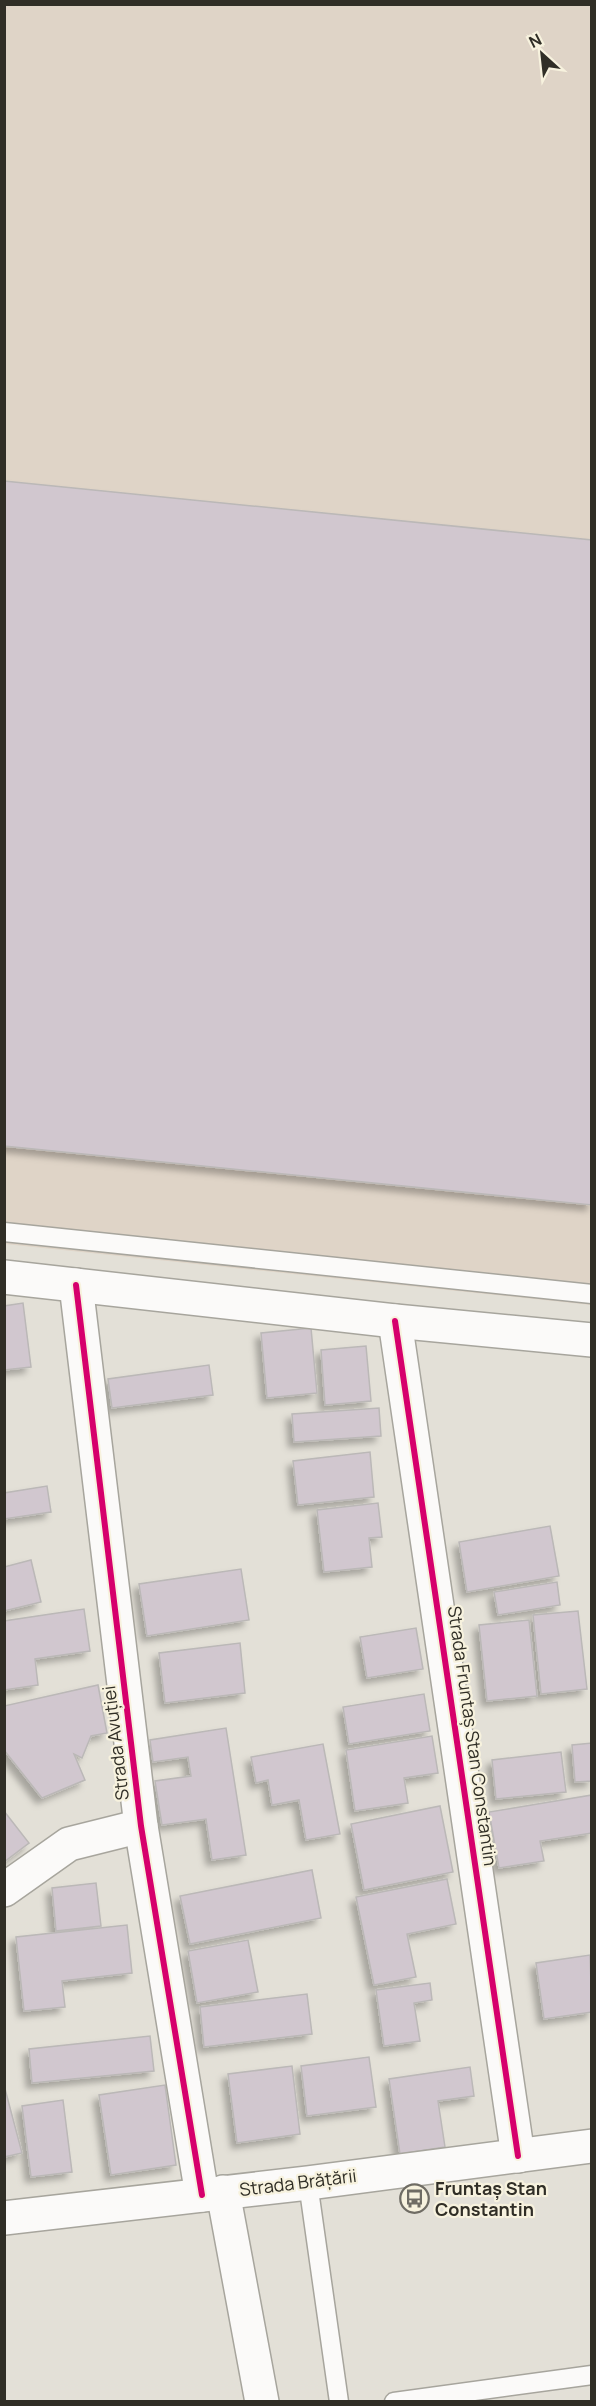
<svg xmlns="http://www.w3.org/2000/svg" width="596" height="2406" viewBox="0 0 596 2406" font-family="Manrope,sans-serif">
  <defs>
    <filter id="shadow"><feDropShadow dx="-5.5" dy="5.5" stdDeviation="3" flood-color="#0004"/></filter>
  </defs>
  <rect width="100%" height="100%" fill="#e3e0d7"/>
  <polygon fill="#dfd4c7" points="5,5 591,5 591,1305 5,1244"/>
  <g fill="#d1c7cf" stroke="#bbb8b7" stroke-width="1.5" filter="url(#shadow)">
    <polygon points="4,481 592,540 592,1205 4,1146"/>
    <polygon points="23,1303 31,1367 4,1370 4,1306"/>
    <polygon points="311,1328 317,1393 267,1398 261,1333"/>
    <polygon points="366,1346 371,1401 325,1405 321,1350"/>
    <polygon points="209,1365 213,1395 112,1408 108,1379"/>
    <polygon points="379,1408 381,1436 294,1442 292,1414"/>
    <polygon points="370,1452 374,1497 298,1505 293,1461"/>
    <polygon points="47,1486 51,1512 4,1519 4,1493"/>
    <polygon points="378,1503 382,1537 369,1538 372,1567 324,1572 317,1510"/>
    <polygon points="550,1526 559,1576 467,1592 459,1542"/>
    <polygon points="31,1560 41,1602 4,1611 4,1567"/>
    <polygon points="241,1569 249,1620 147,1636 139,1584"/>
    <polygon points="557,1582 560,1605 498,1615 494,1592"/>
    <polygon points="84,1609 90,1651 35,1659 38,1685 4,1690 4,1621"/>
    <polygon points="578,1611 587,1689 541,1694 533,1615"/>
    <polygon points="529,1620 537,1696 487,1701 479,1625"/>
    <polygon points="416,1628 423,1669 367,1678 360,1637"/>
    <polygon points="240,1643 245,1693 165,1703 159,1653"/>
    <polygon points="98,1685 107,1733 91,1736 82,1758 74,1754 85,1780 42,1798 4,1750 4,1706"/>
    <polygon points="424,1694 430,1731 349,1744 343,1707"/>
    <polygon points="226,1728 246,1855 212,1860 206,1819 162,1825 155,1781 191,1776 188,1757 153,1762 150,1740"/>
    <polygon points="432,1736 438,1773 404,1778 408,1803 355,1811 346,1750"/>
    <polygon points="592,1743 592,1781 575,1782 572,1745"/>
    <polygon points="323,1744 340,1834 306,1840 299,1800 272,1805 268,1780 256,1783 251,1757"/>
    <polygon points="561,1752 566,1792 496,1799 492,1760"/>
    <polygon points="592,1795 592,1833 540,1841 544,1861 499,1868 489,1812"/>
    <polygon points="440,1806 453,1872 364,1890 351,1824"/>
    <polygon points="4,1811 29,1843 4,1862"/>
    <polygon points="312,1870 321,1918 190,1944 180,1896"/>
    <polygon points="447,1879 456,1924 407,1934 416,1977 374,1985 356,1897"/>
    <polygon points="96,1883 101,1926 56,1931 52,1888"/>
    <polygon points="127,1925 132,1973 62,1981 65,2007 24,2011 16,1937"/>
    <polygon points="248,1940 258,1992 197,2003 188,1951"/>
    <polygon points="590,1955 592,2012 544,2019 536,1963"/>
    <polygon points="430,1983 432,2000 414,2003 420,2041 384,2046 376,1990"/>
    <polygon points="307,1994 312,2034 204,2047 200,2007"/>
    <polygon points="150,2036 154,2071 32,2083 29,2049"/>
    <polygon points="369,2057 376,2107 307,2116 301,2066"/>
    <polygon points="292,2066 300,2134 237,2143 228,2074"/>
    <polygon points="470,2067 474,2096 438,2101 445,2147 400,2154 389,2079"/>
    <polygon points="4,2085 22,2153 4,2157"/>
    <polygon points="165,2085 176,2165 111,2175 99,2095"/>
    <polygon points="63,2100 72,2172 31,2177 22,2106"/>
  </g>
  <g fill="none" stroke-linecap="round" stroke-linejoin="round">
    <defs>
      <g id="service">
        <polyline points="4,1232 592,1294"/>
        <polyline points="308,2183 339,2402"/>
        <polyline points="394,2402 592,2375"/>
      </g>
      <g id="minor">
        <polyline points="4,1277 395,1321 592,1340"/>
        <polyline points="76,1285 141,1826 202,2195"/>
        <polyline points="395,1321 518,2156"/>
        <polyline points="4,1890 69,1844 141,1826"/>
        <polyline points="223,2192 262,2402"/>
        <polyline points="4,2218 308,2183 592,2146"/>
      </g>
    </defs>
    <use href="#service" stroke="#a7a59d" stroke-width="21"/>
    <use href="#minor" stroke="#a7a59d" stroke-width="36"/>
    <use href="#service" stroke="#fbfaf9" stroke-width="18"/>
    <use href="#minor" stroke="#fbfaf9" stroke-width="33"/>
    <defs>
      <g id="cycleway">
        <polyline points="76,1285 141,1826 202,2195"/>
        <polyline points="395,1321 518,2156"/>
      </g>
    </defs>
    <use href="#cycleway" stroke="#f7f2de" stroke-width="10"/>
    <use href="#cycleway" stroke="#d6006c" stroke-width="6"/>
  </g>
  <defs>
    <symbol id="bus-ring" viewBox="-11 -11 22 22"><circle r="9.5" fill="#f7f2de" stroke="#6f6c64" stroke-width="1.5"/><path d="M-5-6H5V4H4V6H2V4H-2V6H-4V4H-5ZM-3.5-4V0h7V-4ZM-3.5 1.2v1.5H-2V1.2ZM2 1.2v1.5H3.5V1.2Z" fill="#6f6c64"/></symbol>
  </defs>
  <g fill-rule="evenodd">
    <use href="#bus-ring" x="398" y="2182" width="33" height="33"/>
  </g>
  <g text-anchor="middle" stroke-width="4.5" stroke-linejoin="round" paint-order="stroke">
    <g font-size="18" fill="#302e26" stroke="#f7f2de">
      <text transform="translate(472 1736) rotate(82)" y="6">Strada Fruntaș Stan Constantin</text>
      <text transform="translate(116 1743) rotate(-97)" y="6">Strada Avuției</text>
      <text transform="translate(298 2183) rotate(-7)" y="6">Strada Brățării</text>
    </g>
    <g font-size="18" font-weight="bold" fill="#302e26" stroke="#f7f2de" text-anchor="start">
      <text x="435" y="2195">Fruntaș Stan<tspan x="435" dy="21">Constantin</tspan></text>
    </g>
  </g>
  <rect width="596" height="2406" fill="none" stroke="#302e26" stroke-width="12"/>
  <g transform="translate(542 54) rotate(333)" stroke="#f7f2de" stroke-width="4.5" paint-order="stroke">
  <path d="M0-4.5L10 22L0 15L-10 22Z" fill="#302e26"/>
  <text y="-9" font-size="16" font-weight="bold" text-anchor="middle" fill="#302e26">N</text>
  </g>
</svg>
